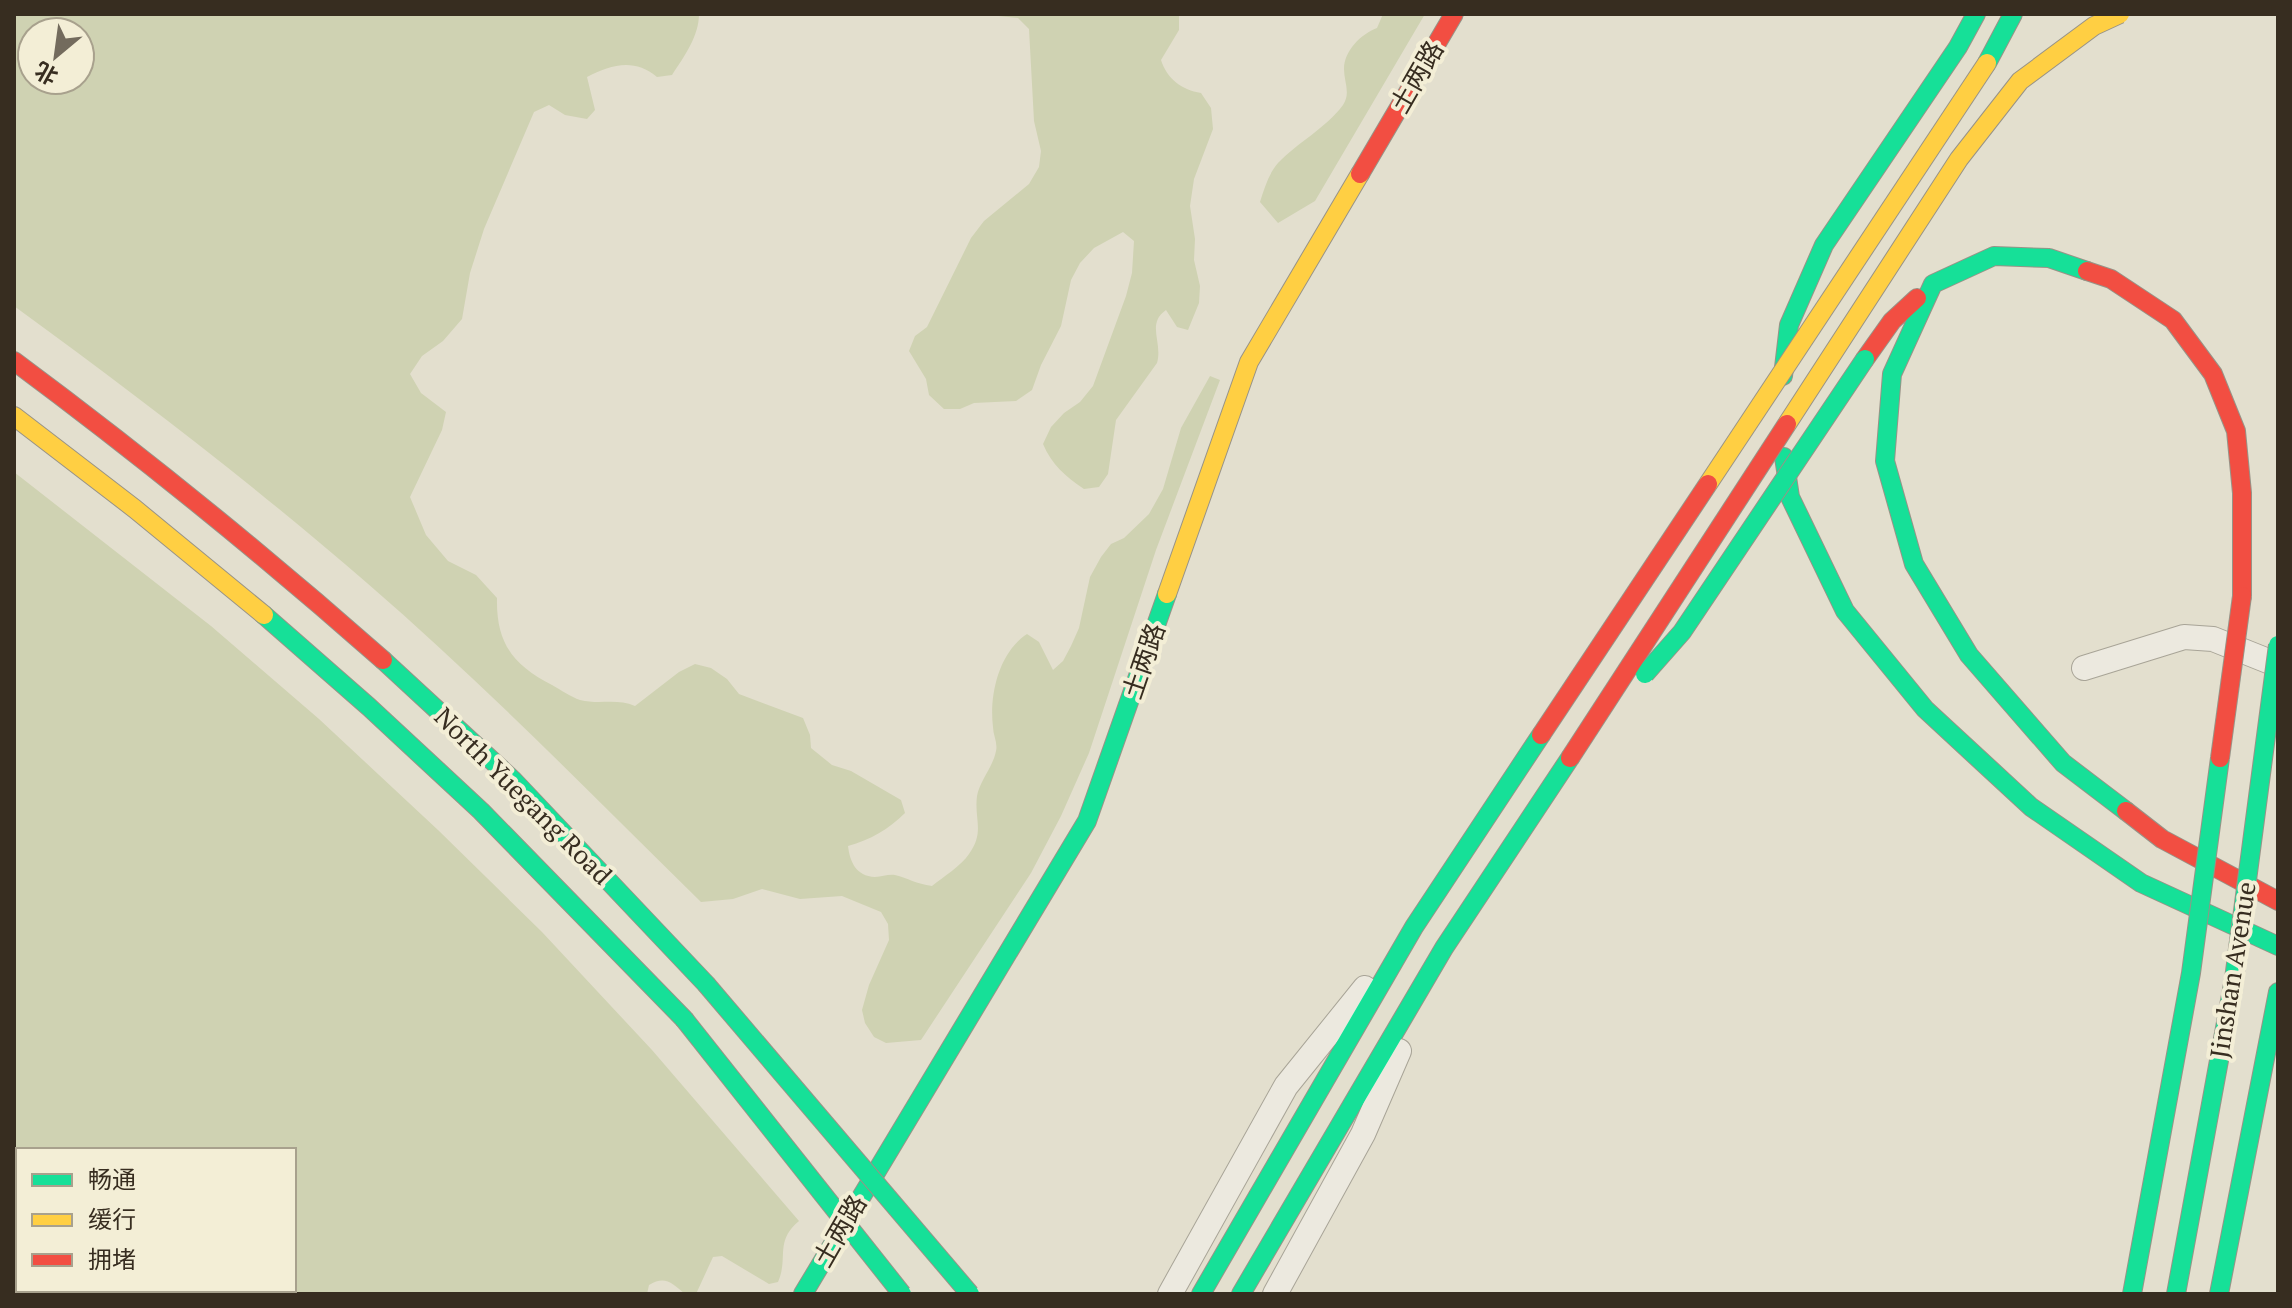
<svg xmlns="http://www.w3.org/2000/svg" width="2292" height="1308" viewBox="0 0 2292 1308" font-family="'PT Serif','Noto Sans SC',serif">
  <rect width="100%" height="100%" fill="#e3dfce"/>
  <g fill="#cfd2b2" fill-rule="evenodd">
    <path d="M14 14H699C699 36 684 57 672 75L657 77C635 58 611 64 587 77L595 110 587 119 565 115 549 105 534 112 484 229 470 273 462 319 443 341 422 356 410 374 421 393 446 412 442 430 410 497 426 535 448 561 476 575 497 598C496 643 513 665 552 685 561 690 571 697 580 700 599 705 617 698 635 706L679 672 695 664 711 668 727 679 739 694 803 718 810 735 811 748 832 765 851 771 901 800 905 813C889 829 870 840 848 846 850 862 856 876 875 877 882 877 888 874 895 875 908 878 916 884 932 886 943 877 961 866 969 854 985 832 974 819 977 796 980 780 993 767 996 751 998 743 993 735 993 727 989 695 999 652 1027 634L1039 642 1053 670 1063 661 1071 646 1079 628 1090 577 1101 557 1111 544 1124 538 1149 514 1163 489 1181 428 1210 376 1220 380 1156 550 1089 753 1061 816 1031 873 921 1040 886 1043 874 1037 865 1023 862 1010 869 985 889 940 888 924 881 912 842 896 800 899 762 889 733 899 701 902C591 794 484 684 367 583 254 485 135 394 14 306ZM32 32H80V80H32Z"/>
    <path d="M979 14H1179V30L1161 60C1167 79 1182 90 1201 93L1211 108 1213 129 1194 179 1190 206 1195 239 1194 260 1200 286 1199 303 1188 330 1177 327 1166 310C1146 324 1163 342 1157 363L1116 420 1108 474 1099 487 1084 489C1065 476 1052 465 1043 444L1051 427 1064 413 1080 402 1093 386 1126 296 1132 273 1134 241 1123 232 1094 248 1080 263 1071 280 1061 326 1041 365 1032 390 1016 401 974 403 960 409H944L929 395 926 379 909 351 915 336 927 327 971 238 984 221 1029 184 1039 167 1041 151 1034 121 1029 29 1018 18Z"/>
    <path d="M1383 14H1425L1315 201 1278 223 1260 202C1264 189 1269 173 1278 163 1298 142 1325 129 1343 105 1351 93 1344 82 1344 69 1344 51 1361 34 1377 28Z"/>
    <path d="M14 472 211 626 319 719 438 830 542 932 652 1050 799 1221C774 1242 789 1257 778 1282L769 1284 722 1256 713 1257 696 1294H685C672 1283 665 1275 649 1285L647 1294H14ZM18 1150H294V1290H18Z"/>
  </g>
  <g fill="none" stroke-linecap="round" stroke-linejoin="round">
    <defs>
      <g id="street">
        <polyline points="2084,668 2184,637 2213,639 2278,665"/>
        <polyline points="1170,1294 1286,1086 1365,988"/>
        <polyline points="1275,1294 1363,1134 1399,1051"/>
      </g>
      <g id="fast">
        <polyline points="1987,63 2013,14"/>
        <polyline points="2087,271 2049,258 1994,256 1933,284 1892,374 1885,461 1914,564 1969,655 2063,763 2126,811"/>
        <polyline points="1783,376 1789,325 1824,245 1958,47 1976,14"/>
        <polyline points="1784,457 1790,497 1845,611 1925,709 2031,807 2141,883 2278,946"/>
        <polyline points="264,615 369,707 481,811 684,1019"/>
        <polyline points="383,660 513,780 706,984"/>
        <polyline points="803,1294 1087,821 1167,594"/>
        <polyline points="1201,1294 1414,927 1541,735"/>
        <polyline points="1241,1294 1444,948 1570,758"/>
        <polyline points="2219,1294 2278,992"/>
      </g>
      <g id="slow">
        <polyline points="14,416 135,509 264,615"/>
        <polyline points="1167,594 1249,362 1360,174"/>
      </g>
      <g id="jam">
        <polyline points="1360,174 1454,14"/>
        <polyline points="2087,271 2111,279 2173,320 2213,374 2236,431 2242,493 2242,596"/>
        <polyline points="1865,359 1892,321 1917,298"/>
        <path d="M14 361C142 456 264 555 383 660"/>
        <polyline points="2126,811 2162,839 2278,901"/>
      </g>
    </defs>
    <use href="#street" stroke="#a8a497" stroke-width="26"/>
    <use href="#fast" stroke="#989387" stroke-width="20"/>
    <use href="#slow" stroke="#989387" stroke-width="20"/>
    <use href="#jam" stroke="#989387" stroke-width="20"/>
    <use href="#street" stroke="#ece9df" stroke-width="24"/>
    <use href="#fast" stroke="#16e098" stroke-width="18"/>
    <use href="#slow" stroke="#ffcf43" stroke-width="18"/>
    <use href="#jam" stroke="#f24e42" stroke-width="18"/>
    <defs>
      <g id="fast-bridge">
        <polyline points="1645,674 1682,632 1865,359"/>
        <polyline points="706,984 970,1294"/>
        <polyline points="684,1019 902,1294"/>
        <polyline points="2132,1294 2191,973 2220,758"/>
        <polyline points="2176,1294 2234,979 2278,645"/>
      </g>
      <g id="slow-bridge">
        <polyline points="1787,424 1959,159 2020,81 2094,26 2120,14"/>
        <polyline points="1708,484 1987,63"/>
      </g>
      <g id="jam-bridge">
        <polyline points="1541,735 1708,484"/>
        <polyline points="1570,758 1787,424"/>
        <polyline points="2220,758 2242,596"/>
      </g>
    </defs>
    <use href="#fast-bridge" stroke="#989387" stroke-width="20" stroke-linecap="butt"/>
    <use href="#slow-bridge" stroke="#989387" stroke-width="20" stroke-linecap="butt"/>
    <use href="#jam-bridge" stroke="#989387" stroke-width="20" stroke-linecap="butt"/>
    <use href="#fast-bridge" stroke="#16e098" stroke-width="18"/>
    <use href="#slow-bridge" stroke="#ffcf43" stroke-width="18"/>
    <use href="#jam-bridge" stroke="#f24e42" stroke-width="18"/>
  </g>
  <g text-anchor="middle" stroke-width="8" stroke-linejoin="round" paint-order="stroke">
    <g font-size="26" fill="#372d20" stroke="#f3eed6">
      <text transform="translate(1417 77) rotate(-60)" y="9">土两路</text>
      <text transform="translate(1144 661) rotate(-71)" y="9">土两路</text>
      <text transform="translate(523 796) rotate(45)" y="9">North Yuegang Road</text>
      <text transform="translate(2233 970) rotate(-81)" y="9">Jinshan Avenue</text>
      <text transform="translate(840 1231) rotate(-60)" y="9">土两路</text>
    </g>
  </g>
  <rect width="2292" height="1308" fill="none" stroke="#372d20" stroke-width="32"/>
  <rect x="16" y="1148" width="280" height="144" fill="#f3eed6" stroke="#a8a18d" stroke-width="2"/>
  <rect x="32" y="1174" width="40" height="12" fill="#16e098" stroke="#a8a18d" stroke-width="2"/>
  <text x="88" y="1188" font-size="24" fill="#372d20">畅通</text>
  <rect x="32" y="1214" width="40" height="12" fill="#ffcf43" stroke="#a8a18d" stroke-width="2"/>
  <text x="88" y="1228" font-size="24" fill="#372d20">缓行</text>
  <rect x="32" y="1254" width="40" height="12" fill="#f24e42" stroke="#a8a18d" stroke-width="2"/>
  <text x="88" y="1268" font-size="24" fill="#372d20">拥堵</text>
  <g transform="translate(56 56) rotate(209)"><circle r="38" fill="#f3eed6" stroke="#a8a18d" stroke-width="2"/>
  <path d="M0-6L14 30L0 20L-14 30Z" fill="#736b5d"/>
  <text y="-12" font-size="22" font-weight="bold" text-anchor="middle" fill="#372d20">北</text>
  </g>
</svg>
